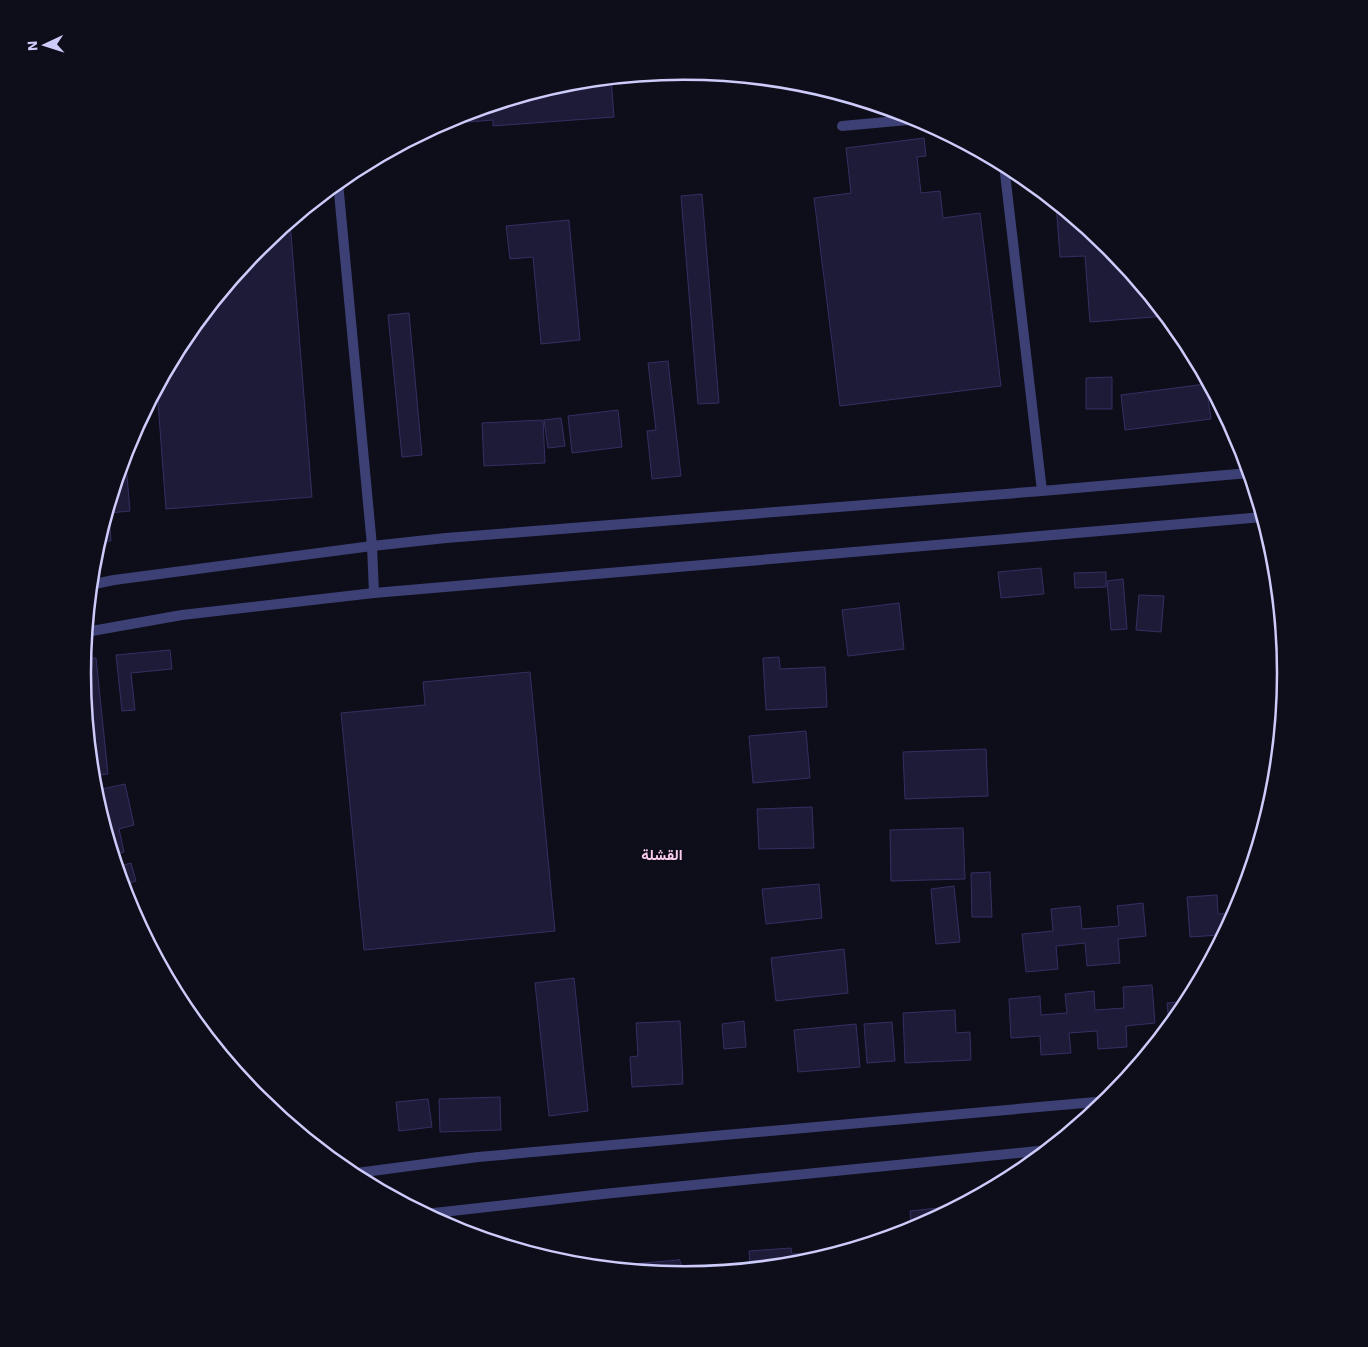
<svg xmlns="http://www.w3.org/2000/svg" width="1368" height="1347" viewBox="0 0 1368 1347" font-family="'Work Sans',Vazirmatn,sans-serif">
  <rect width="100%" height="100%" fill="#0e0d1a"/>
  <g fill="#1e1b39" stroke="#342f62">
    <polygon points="611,78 614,117 493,126 493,120 441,124 454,117 567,83"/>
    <polygon points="924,138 926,156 917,157 921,193 940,191 943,218 980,213 1001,386 840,406 814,198 851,193 846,148"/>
    <polygon points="702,194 719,403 698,404 681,196"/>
    <polygon points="1056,203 1110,248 1166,316 1090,322 1085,256 1060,257"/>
    <polygon points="569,220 580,340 541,344 533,257 510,259 506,226"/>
    <polygon points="290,221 312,497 166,509 157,389 183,339 258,247"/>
    <polygon points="409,313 422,455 402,457 388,315"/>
    <polygon points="668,361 681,476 652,479 647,431 656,430 648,363"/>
    <polygon points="1112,377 1112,409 1086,409 1086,378"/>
    <polygon points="1206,384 1211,419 1125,430 1121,395"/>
    <polygon points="1221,406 1228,419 1222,420"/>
    <polygon points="618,410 622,447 572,453 568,416"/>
    <polygon points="561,418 565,446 548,448 544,420"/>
    <polygon points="543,420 545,463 484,466 482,423"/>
    <polygon points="125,453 130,511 109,513 111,541 98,542"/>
    <polygon points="1041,568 1044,594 1001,598 998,572"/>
    <polygon points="1106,572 1106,587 1075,588 1074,573"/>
    <polygon points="1123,579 1127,629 1111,630 1107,581"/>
    <polygon points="1139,595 1164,596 1161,632 1136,630"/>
    <polygon points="899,603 904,649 848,656 842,610"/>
    <polygon points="170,650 172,669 131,673 135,710 122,711 116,655"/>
    <polygon points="779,657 780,669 825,667 827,707 766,710 763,658"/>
    <polygon points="96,658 108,774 92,776 82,673 83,659"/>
    <polygon points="530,672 555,931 364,950 341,713 425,705 423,682"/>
    <polygon points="806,731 810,778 753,783 749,736"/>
    <polygon points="986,749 988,796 905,799 903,752"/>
    <polygon points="125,784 134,825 119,829 124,852 113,855 93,791"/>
    <polygon points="812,807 814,848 759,849 757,809"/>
    <polygon points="963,828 965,879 891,881 890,830"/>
    <polygon points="131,863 136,881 122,885 116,867"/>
    <polygon points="990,872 992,917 972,917 971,873"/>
    <polygon points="819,884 822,918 766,924 762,889"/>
    <polygon points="954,886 960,942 936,944 931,889"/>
    <polygon points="1217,895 1218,914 1236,913 1220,943 1219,935 1190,937 1187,897"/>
    <polygon points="1143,903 1146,936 1118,939 1120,963 1087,966 1085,943 1056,946 1058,969 1026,972 1022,934 1053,931 1051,909 1080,906 1082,929 1119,926 1117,906"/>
    <polygon points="844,949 848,993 776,1001 771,958"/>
    <polygon points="574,978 588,1111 549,1116 535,983"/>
    <polygon points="1152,985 1155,1023 1126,1026 1127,1047 1098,1049 1097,1031 1069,1033 1071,1053 1041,1055 1040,1036 1011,1038 1009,999 1040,996 1041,1015 1067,1013 1065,994 1094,991 1095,1010 1124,1008 1123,987"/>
    <polygon points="1189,1001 1173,1022 1169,1023 1167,1003"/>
    <polygon points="955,1010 956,1033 970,1032 971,1060 905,1063 903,1013"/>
    <polygon points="680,1021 683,1084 632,1087 630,1057 638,1056 636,1023"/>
    <polygon points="744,1021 746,1047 724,1049 722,1024"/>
    <polygon points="892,1022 895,1061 867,1063 864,1024"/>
    <polygon points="856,1024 860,1067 798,1072 794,1030"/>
    <polygon points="500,1097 501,1130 440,1132 439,1099"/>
    <polygon points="428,1099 432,1127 399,1131 396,1102"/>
    <polygon points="938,1208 939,1217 912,1231 910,1211"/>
    <polygon points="898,1235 876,1242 875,1237"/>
    <polygon points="791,1248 792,1254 846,1251 801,1264 779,1266 778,1261 750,1263 749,1251"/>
    <polygon points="679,1259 686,1275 599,1267 678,1260"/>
  </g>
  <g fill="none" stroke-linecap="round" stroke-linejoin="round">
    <g stroke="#3c4074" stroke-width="10">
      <polyline points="842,126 919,119"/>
      <polyline points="1004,165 1042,491"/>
    </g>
    <g stroke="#3c4074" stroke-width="10">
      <polyline points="338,182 372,546 374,593"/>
      <polyline points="90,585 114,580 372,546 446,538 1042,491 1249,473"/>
      <polyline points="86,632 182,615 374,593 1263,517"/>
      <polyline points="349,1174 478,1157 1107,1101"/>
      <polyline points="425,1214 603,1194 1048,1150"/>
    </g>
  </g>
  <g text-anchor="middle" stroke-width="4" stroke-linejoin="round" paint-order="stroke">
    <g font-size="15" font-weight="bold" fill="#facdee" stroke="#0e0d1a">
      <text x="662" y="860">القشلة</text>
    </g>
  </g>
  <path d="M0 0H1368V1347H0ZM91 673a593 593 0 1 1 1186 0a593 593 0 1 1-1186 0Z" fill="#0e0d1a" fill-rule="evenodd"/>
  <path fill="none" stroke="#cccbf9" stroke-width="2.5" d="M91 673a593 593 0 1 1 1186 0a593 593 0 1 1-1186 0Z"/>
  <g transform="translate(45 45) rotate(266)" stroke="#0e0d1a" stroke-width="4" paint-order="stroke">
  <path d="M0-4L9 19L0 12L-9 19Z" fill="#cccbf9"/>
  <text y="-8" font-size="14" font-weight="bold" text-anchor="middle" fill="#cccbf9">N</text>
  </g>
</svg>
